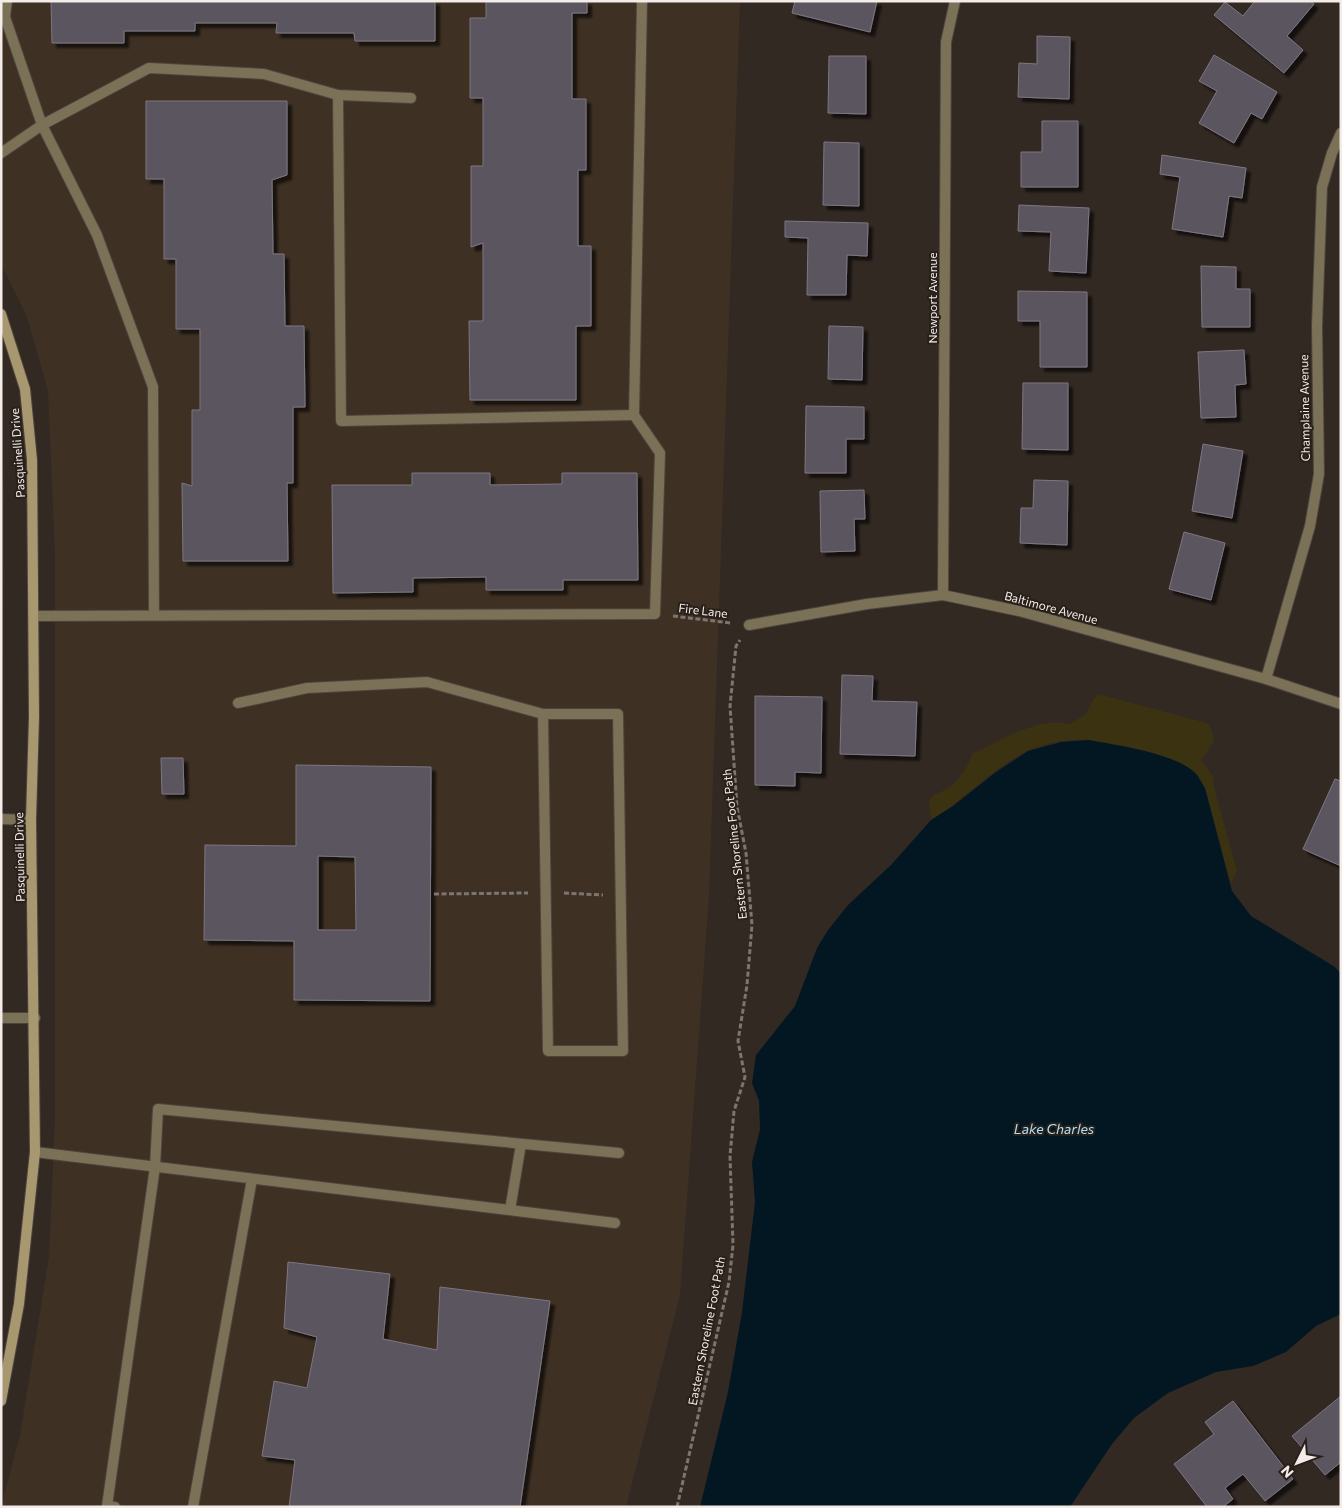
<svg xmlns="http://www.w3.org/2000/svg" width="1342" height="1508" viewBox="0 0 1342 1508" font-family="Commissioner,sans-serif">
  <defs>
    <filter id="shadow"><feDropShadow dx="4.5" dy="4.5" stdDeviation="1" flood-color="#0009"/></filter>
  </defs>
  <rect width="100%" height="100%" fill="#332923"/>
  <g fill="#3e3023">
    <polygon points="1,1 740,1 709,896 680,1295 626,1507 1,1507 20,1435 49,1257 55,1117 55,556 48,391 27,317 1,264"/>
    <polygon points="1,451 4,490 1,976"/>
  </g>
  <path fill="#3b3212" d="M1098 694 1207 723 1212 730 1214 742 1201 760 1213 776 1214 787 1237 871 1231 884 1205 789 1197 774C1162 763 1126 748 1091 741 1073 737 1043 743 1027 751 992 768 964 800 931 820L929 801 934 794C951 791 968 770 972 754 1001 740 1037 717 1070 724L1086 714 1093 700Z"/>
  <path fill="#031722" d="M1089 740C1116 745 1180 754 1197 775 1200 779 1202 784 1205 788L1232 891 1251 916 1335 967 1341 974V1314L1316 1326 1286 1352 1253 1366 1216 1372 1168 1393 1134 1418 1112 1444 1070 1507H700L728 1392 742 1312 755 1202 752 1162 760 1129 759 1101 752 1083 756 1055 795 1006 817 948 828 930 848 905 891 865 931 820 953 806 996 772 1028 751 1061 742Z"/>
  <g fill="#5a545e" stroke="#7e7782" fill-rule="evenodd" filter="url(#shadow)">
    <polygon points="51,1 435,1 435,41 355,41 354,33 276,33 277,23 195,23 195,31 124,31 124,43 52,43"/>
    <polygon points="486,1 587,1 587,13 572,13 572,99 586,99 586,170 578,170 578,246 591,246 591,326 576,326 576,400 470,400 469,321 483,321 483,243 471,247 471,166 483,166 483,98 470,98 470,18 486,18"/>
    <polygon points="795,1 877,1 870,32 792,13"/>
    <polygon points="1255,1 1310,1 1314,4 1287,36 1303,50 1284,73 1214,15 1225,2 1243,16"/>
    <polygon points="1037,36 1070,37 1069,99 1018,97 1019,63 1037,64"/>
    <polygon points="1214,55 1277,92 1262,119 1251,113 1234,143 1199,123 1217,91 1199,81"/>
    <polygon points="829,56 866,56 866,114 828,113"/>
    <polygon points="146,101 287,101 287,175 272,180 273,254 284,254 285,326 304,326 305,407 293,407 293,483 287,483 288,561 183,561 182,483 192,486 192,410 200,410 200,329 176,329 176,259 164,259 164,179 146,179"/>
    <polygon points="1042,121 1078,121 1078,187 1021,187 1021,152 1042,152"/>
    <polygon points="824,142 859,143 859,206 823,205"/>
    <polygon points="1162,155 1246,168 1242,198 1229,196 1223,237 1172,229 1180,177 1160,174"/>
    <polygon points="1019,205 1089,208 1086,273 1049,271 1051,232 1018,231"/>
    <polygon points="785,221 868,223 867,256 847,255 846,295 807,295 808,238 785,237"/>
    <polygon points="1201,266 1236,267 1236,289 1250,289 1250,327 1202,327"/>
    <polygon points="1018,291 1087,292 1087,367 1040,367 1040,321 1018,321"/>
    <polygon points="829,326 863,327 862,380 828,379"/>
    <polygon points="1244,350 1246,384 1235,385 1236,417 1201,418 1198,352"/>
    <polygon points="1023,383 1068,383 1068,450 1022,449"/>
    <polygon points="806,406 864,407 864,439 846,439 846,473 805,473"/>
    <polygon points="1203,444 1243,451 1232,518 1192,511"/>
    <polygon points="412,473 490,473 490,485 562,484 562,473 637,473 638,580 563,580 563,590 486,590 486,577 413,578 413,592 333,593 332,485 412,485"/>
    <polygon points="1034,480 1068,481 1067,545 1020,543 1021,508 1033,508"/>
    <polygon points="864,490 865,519 854,519 855,551 821,552 820,491"/>
    <polygon points="1184,532 1225,543 1211,600 1169,589"/>
    <polygon points="842,675 873,676 872,701 917,702 915,756 840,754"/>
    <polygon points="755,696 822,697 821,773 795,772 795,786 755,785"/>
    <polygon points="161,758 183,758 184,794 162,794"/>
    <path d="M296 765 431 767 430 1001 294 1000V941L204 940 205 845 296 846ZM318 856 355 857 356 930H318Z"/>
    <polygon points="1335,779 1341,781 1341,866 1303,849"/>
    <polygon points="288,1262 390,1274 383,1339 437,1350 440,1287 550,1301 520,1507 289,1507 295,1460 262,1456 274,1381 307,1388 317,1337 284,1328"/>
    <polygon points="1341,1396 1341,1462 1325,1475 1292,1436"/>
    <polygon points="1233,1401 1293,1479 1265,1501 1243,1474 1225,1488 1233,1499 1223,1507 1207,1507 1174,1464 1214,1434 1205,1422"/>
  </g>
  <g fill="none" stroke-linecap="round" stroke-linejoin="round">
    <defs>
      <g id="lane">
        <polyline points="7,1 5,17 42,125 97,235 153,387 154,615"/>
        <polyline points="338,95 341,421 634,415"/>
        <polyline points="1,153 42,125 149,68 264,74 338,95 411,98"/>
        <polyline points="34,616 655,614 660,453 634,415 642,1"/>
        <polyline points="238,703 307,688 427,682 543,714 618,714 623,1051 548,1051 543,714"/>
        <polyline points="1,819 31,820"/>
        <polyline points="1,1018 35,1018"/>
        <polyline points="35,1152 615,1223"/>
        <polyline points="510,1210 521,1144"/>
        <polyline points="115,1507 107,1506 155,1167 158,1109 619,1153"/>
        <polyline points="193,1507 252,1179"/>
      </g>
      <g id="street">
        <polyline points="943,595 946,42 955,1"/>
        <polyline points="749,625 867,604 943,595 1019,611 1266,679 1341,704"/>
        <polyline points="1266,679 1310,526 1319,474 1317,326 1322,187 1332,153 1341,133"/>
      </g>
      <polyline id="secondary" points="1,314 25,389 32,460 34,717 31,820 35,1152 19,1304 1,1401"/>
    </defs>
    <use href="#lane" stroke="#4e443f" stroke-width="12"/>
    <use href="#street" stroke="#4e443f" stroke-width="12"/>
    <use href="#secondary" stroke="#4e443f" stroke-width="12"/>
    <g stroke="#7d756f" stroke-width="3" stroke-dasharray="5 2.5" stroke-linecap="butt">
      <polyline points="673,616 731,623"/>
      <polyline points="564,893 603,895"/>
      <polyline points="434,894 528,893"/>
      <polyline points="677,1507 729,1282 733,1245 730,1156 734,1111 745,1077 738,1041 747,985 752,925 746,853 737,807 730,706 736,646 740,640"/>
    </g>
    <use href="#lane" stroke="#7a7157" stroke-width="10"/>
    <use href="#street" stroke="#7a7157" stroke-width="10"/>
    <use href="#secondary" stroke="#a7986f" stroke-width="10"/>
  </g>
  <g text-anchor="middle" stroke-width="4" stroke-linejoin="round" paint-order="stroke">
    <g font-size="12" fill="#f3ece8" stroke="#282019">
      <text transform="translate(933 298) rotate(-90)" y="4">Newport Avenue</text>
      <text transform="translate(1305 408) rotate(-91)" y="4">Champlaine Avenue</text>
      <text transform="translate(18 453) rotate(-94)" y="4">Pasquinelli Drive</text>
      <text transform="translate(1051 608) rotate(15)" y="4">Baltimore Avenue</text>
      <text transform="translate(703 611) rotate(7)" y="4">Fire Lane</text>
      <text transform="translate(735 844) rotate(-96)" y="4">Eastern Shoreline Foot Path</text>
      <text transform="translate(20 857) rotate(-91)" y="4">Pasquinelli Drive</text>
      <text transform="translate(707 1331) rotate(-79)" y="4">Eastern Shoreline Foot Path</text>
    </g>
    <g font-size="14" font-style="italic" fill="#a9dffe" stroke="#282019">
      <text x="1054" y="1134">Lake Charles</text>
    </g>
  </g>
  <rect width="1342" height="1508" fill="none" stroke="#f3ece8" stroke-width="5"/>
  <g transform="translate(1297 1463) rotate(228)" stroke="#282019" stroke-width="4" paint-order="stroke">
  <path d="M0-4L9 19L0 12L-9 19Z" fill="#f3ece8"/>
  <text y="-8" font-size="14" font-weight="bold" text-anchor="middle" fill="#f3ece8">N</text>
  </g>
</svg>
